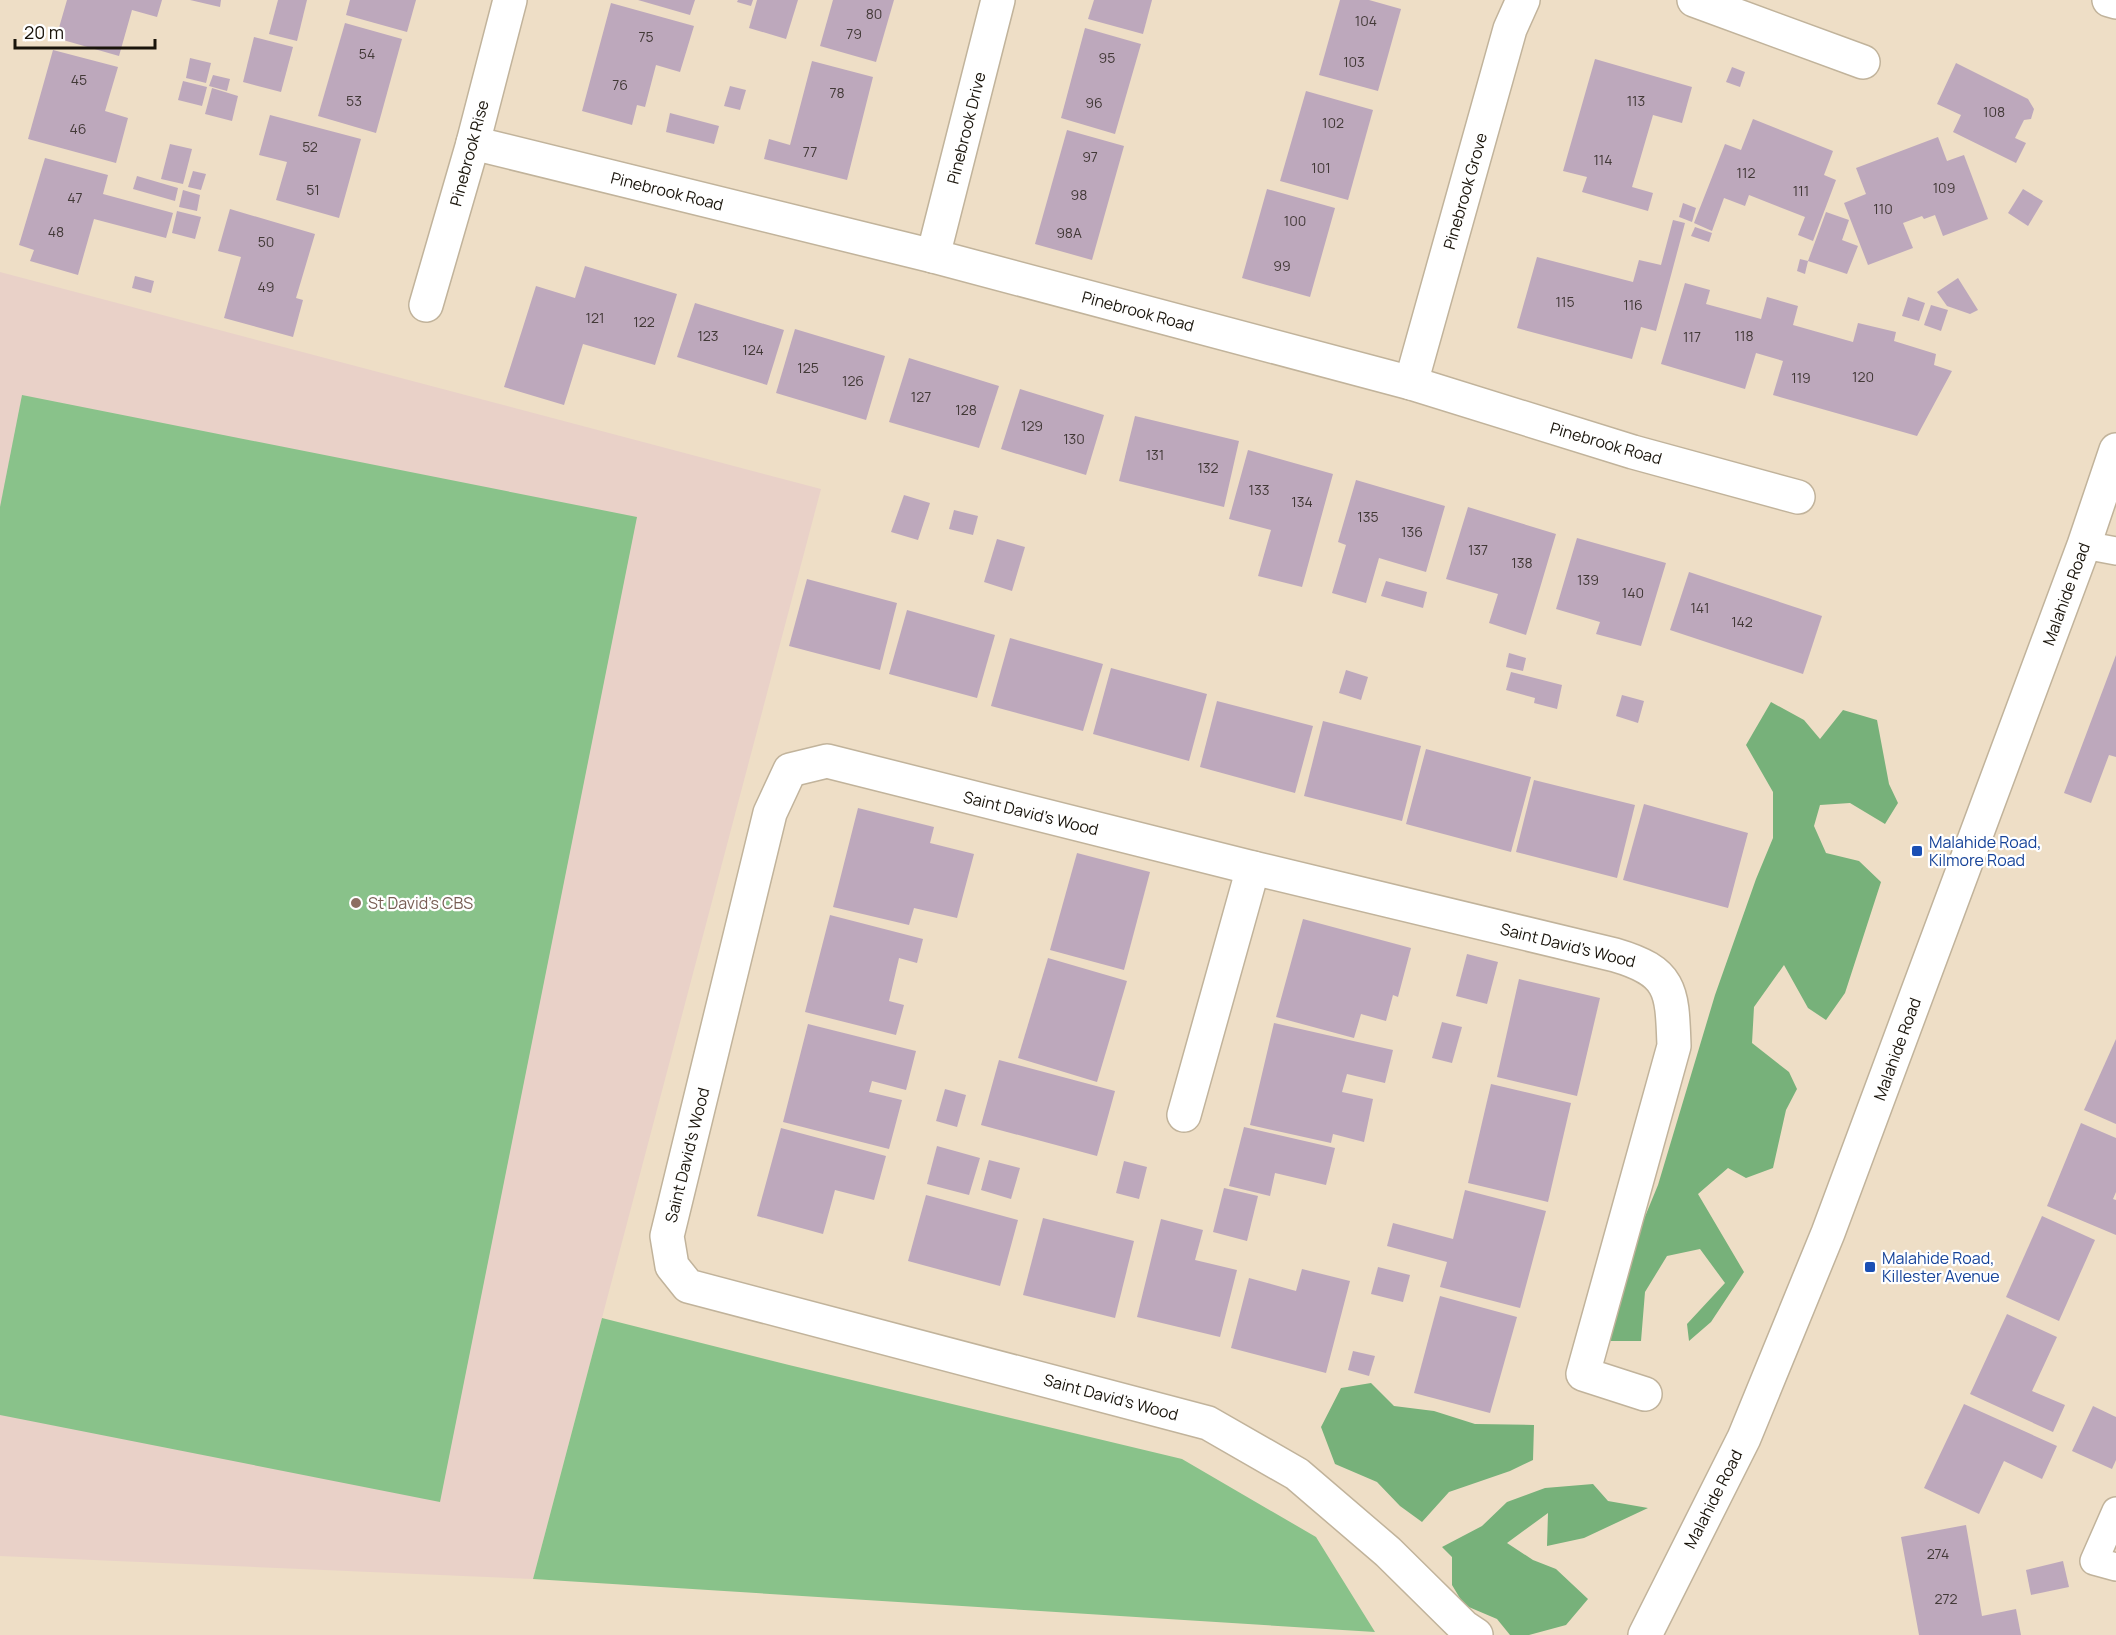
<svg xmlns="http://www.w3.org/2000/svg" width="2116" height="1635" viewBox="0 0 2116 1635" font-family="Manrope,sans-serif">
  <rect width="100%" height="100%" fill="#eedec6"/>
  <polygon fill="#e9d1c8" points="0,272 821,489 533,1579 0,1556"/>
  <g fill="#89c28a">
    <polygon points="22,395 637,517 440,1502 0,1415 0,507"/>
    <polygon points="602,1318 789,1365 1182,1459 1316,1537 1375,1632 533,1579"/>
  </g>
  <g fill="#77b17a">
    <polygon points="1771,702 1804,720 1820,739 1843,710 1877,720 1889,784 1898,803 1885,824 1850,803 1820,805 1814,826 1826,853 1859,861 1881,882 1845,993 1826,1020 1808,1008 1784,965 1754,1007 1752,1043 1789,1072 1797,1089 1786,1110 1773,1168 1746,1178 1728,1168 1698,1194 1744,1272 1711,1322 1689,1341 1687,1324 1725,1283 1700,1249 1667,1256 1645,1292 1641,1341 1610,1341 1616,1287 1658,1185 1715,995 1756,879 1773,838 1773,792 1746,745"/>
    <polygon points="1371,1383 1394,1406 1434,1411 1475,1424 1534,1425 1533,1460 1510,1471 1449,1492 1422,1522 1400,1506 1377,1482 1335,1464 1321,1427 1341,1388"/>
    <polygon points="1593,1484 1608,1501 1648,1508 1584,1538 1547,1546 1548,1513 1507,1543 1533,1560 1556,1569 1588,1599 1566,1625 1529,1635 1510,1635 1497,1619 1464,1605 1452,1585 1452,1557 1442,1547 1482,1526 1507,1502 1545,1488"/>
  </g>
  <g fill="#bda8bc">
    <polygon points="67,0 162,0 157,17 132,10 119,56 56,38"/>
    <polygon points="190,0 221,0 220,7"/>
    <polygon points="278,0 307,0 297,41 269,34"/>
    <polygon points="350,0 416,0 407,32 346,15"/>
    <polygon points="638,0 695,0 690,15"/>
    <polygon points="738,0 753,0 751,6 737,2"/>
    <polygon points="757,0 798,0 786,39 749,28"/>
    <polygon points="833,0 894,0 876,62 820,46"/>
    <polygon points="1094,0 1152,0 1143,34 1088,19"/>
    <polygon points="1340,0 1369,0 1401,9 1378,91 1319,75"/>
    <polygon points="611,3 694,26 680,72 656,65 645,107 637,105 632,125 582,111"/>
    <polygon points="345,23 402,39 376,133 318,116"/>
    <polygon points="1085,28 1141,44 1115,134 1061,118"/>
    <polygon points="254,37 293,47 281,92 243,82"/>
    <polygon points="53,50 118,67 105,111 128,118 116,163 28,139"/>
    <polygon points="190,58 211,63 206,83 186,78"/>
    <polygon points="1595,59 1692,87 1682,123 1653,115 1632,187 1653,193 1648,211 1582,192 1587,177 1563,171"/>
    <polygon points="812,61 873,77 847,180 764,159 769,139 790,145"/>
    <polygon points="1956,63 2028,99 2034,109 2031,119 2024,120 2015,138 2026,143 2016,163 1953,132 1961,115 1937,104"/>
    <polygon points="1732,67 1745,72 1740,87 1726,82"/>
    <polygon points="213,75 230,79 227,91 209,86"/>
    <polygon points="183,81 207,87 202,106 178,100"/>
    <polygon points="730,86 746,90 740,110 724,106"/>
    <polygon points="212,88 238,96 232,121 205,114"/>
    <polygon points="1306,91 1373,110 1348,200 1280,181"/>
    <polygon points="670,113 719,126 714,144 666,132"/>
    <polygon points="270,115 361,139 339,218 276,200 287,162 259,155"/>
    <polygon points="1753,119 1833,151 1824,175 1836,180 1813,241 1798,235 1805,217 1749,195 1745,206 1724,198 1712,231 1694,223 1725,144 1741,150"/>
    <polygon points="1067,130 1124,146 1092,260 1035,244"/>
    <polygon points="1938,137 1947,161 1964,155 1988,219 1943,236 1935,215 1924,219 1922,216 1903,223 1913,248 1868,265 1844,203 1866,194 1856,168"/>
    <polygon points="170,144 192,149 183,184 161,179"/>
    <polygon points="45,158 108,175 103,194 173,213 166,238 94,219 78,275 30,261 34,250 19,245"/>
    <polygon points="193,171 206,174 201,190 188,187"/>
    <polygon points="137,176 178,188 175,201 133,189"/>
    <polygon points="1267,189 1335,208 1310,297 1242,278"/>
    <polygon points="2023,189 2043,201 2028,226 2008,213"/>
    <polygon points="183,190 200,195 197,211 179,207"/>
    <polygon points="1683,203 1696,208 1692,222 1679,217"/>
    <polygon points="230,209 315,234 296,298 303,300 293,337 224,318 241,257 218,251"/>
    <polygon points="177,211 201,217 195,239 172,233"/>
    <polygon points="1826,212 1849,220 1842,240 1858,246 1847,274 1808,261"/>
    <polygon points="1673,220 1685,223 1656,331 1641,327 1632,359 1517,328 1537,257 1633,282 1639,260 1661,265"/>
    <polygon points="1695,227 1712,233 1709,242 1691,236"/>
    <polygon points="1800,259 1808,261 1805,274 1797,271"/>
    <polygon points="585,266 677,294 655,365 583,344 564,405 504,387 536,286 575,298"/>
    <polygon points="135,276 154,281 151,293 132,288"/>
    <polygon points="1958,278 1978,310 1970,314 1947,306 1937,292"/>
    <polygon points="1685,283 1710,290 1706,304 1761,319 1767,297 1798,306 1793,325 1853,342 1858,323 1896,332 1894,341 1936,354 1934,365 1952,371 1917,436 1773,395 1783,361 1756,353 1745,389 1661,364"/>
    <polygon points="1908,297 1925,303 1919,321 1902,316"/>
    <polygon points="695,303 784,330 767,385 677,357"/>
    <polygon points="1931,305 1948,310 1941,331 1924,325"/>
    <polygon points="795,329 885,356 866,420 776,393"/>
    <polygon points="909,358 999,386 979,448 889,422"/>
    <polygon points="1020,389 1104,415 1086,475 1001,449"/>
    <polygon points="1135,416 1239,441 1224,507 1119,481"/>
    <polygon points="1248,450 1333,474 1302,587 1258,576 1271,530 1229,519"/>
    <polygon points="1356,480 1445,506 1426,572 1379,558 1366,603 1332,593 1346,545 1338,542"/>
    <polygon points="904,495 930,503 918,540 891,532"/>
    <polygon points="1468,507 1556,534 1526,635 1489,623 1498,594 1446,579"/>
    <polygon points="954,510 978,516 973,535 949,529"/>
    <polygon points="1577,538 1666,563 1641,646 1596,634 1600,622 1556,609"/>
    <polygon points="997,539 1025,547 1012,591 984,582"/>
    <polygon points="1689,572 1822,616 1803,674 1670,630"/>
    <polygon points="807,579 897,603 880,670 789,646"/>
    <polygon points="1386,581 1427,592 1423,608 1381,596"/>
    <polygon points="907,610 995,635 977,698 889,674"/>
    <polygon points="1010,638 1103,664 1083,731 991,706"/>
    <polygon points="1509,653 1526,658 1523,671 1506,667"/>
    <polygon points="2116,655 2116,757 2109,755 2091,803 2064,793"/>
    <polygon points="1111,668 1207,694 1189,761 1093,734"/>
    <polygon points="1346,670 1368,677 1361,700 1339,693"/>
    <polygon points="1511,672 1562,685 1557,709 1534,703 1535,698 1506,690"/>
    <polygon points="1622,695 1644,701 1638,723 1616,716"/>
    <polygon points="1217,701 1313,726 1295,793 1200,767"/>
    <polygon points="1323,721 1421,746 1402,821 1304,796"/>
    <polygon points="1426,749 1531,777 1511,852 1406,824"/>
    <polygon points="1534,780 1635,805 1617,878 1516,852"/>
    <polygon points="1644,804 1748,833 1728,908 1623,880"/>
    <polygon points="858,808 934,827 930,843 974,854 957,918 914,908 909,925 833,907"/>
    <polygon points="1077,853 1150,872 1124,970 1050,950"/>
    <polygon points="830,915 923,939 917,963 899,958 889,1001 904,1005 896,1035 805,1012"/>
    <polygon points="1303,919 1411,948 1398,997 1393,995 1386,1021 1361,1014 1354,1038 1276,1017"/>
    <polygon points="1467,954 1498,962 1487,1004 1456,996"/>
    <polygon points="1048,958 1127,981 1097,1082 1018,1058"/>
    <polygon points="1519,979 1600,998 1577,1096 1497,1077"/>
    <polygon points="1442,1022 1462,1027 1452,1063 1432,1058"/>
    <polygon points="1274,1023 1393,1050 1385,1083 1347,1074 1342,1092 1373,1099 1364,1142 1333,1134 1331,1143 1250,1125"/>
    <polygon points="808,1024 916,1051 906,1090 872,1081 869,1092 902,1100 889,1149 783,1122"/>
    <polygon points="2116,1039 2116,1124 2084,1110"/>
    <polygon points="999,1060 1115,1091 1097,1156 981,1125"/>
    <polygon points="1491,1084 1571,1103 1548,1202 1468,1183"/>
    <polygon points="945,1089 966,1095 957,1127 936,1121"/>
    <polygon points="2081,1123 2116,1138 2116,1192 2113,1199 2116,1200 2116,1235 2047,1206"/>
    <polygon points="1244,1127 1335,1148 1326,1185 1275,1173 1270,1196 1229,1186"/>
    <polygon points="781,1128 886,1156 874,1200 835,1190 823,1234 757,1216"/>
    <polygon points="937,1146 980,1158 969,1195 927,1184"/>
    <polygon points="989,1160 1020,1168 1011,1199 981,1190"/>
    <polygon points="1124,1161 1147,1167 1139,1199 1116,1193"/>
    <polygon points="1224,1188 1258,1196 1247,1241 1213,1232"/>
    <polygon points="1465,1190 1546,1211 1520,1308 1440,1287 1447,1262 1387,1246 1393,1223 1453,1239"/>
    <polygon points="926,1195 1018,1220 1000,1286 908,1261"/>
    <polygon points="2042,1216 2095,1240 2059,1321 2006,1297"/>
    <polygon points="1043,1218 1134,1241 1115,1318 1023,1295"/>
    <polygon points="1161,1219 1203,1230 1195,1260 1237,1270 1220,1337 1137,1317"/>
    <polygon points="1378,1267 1410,1275 1403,1302 1371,1294"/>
    <polygon points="1302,1269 1350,1281 1326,1373 1231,1348 1249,1278 1296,1291"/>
    <polygon points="1440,1296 1517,1317 1490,1413 1414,1393"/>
    <polygon points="2007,1314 2057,1337 2032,1391 2065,1405 2053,1432 1970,1394"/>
    <polygon points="1353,1351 1375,1356 1369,1376 1348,1370"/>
    <polygon points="1964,1404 2057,1446 2042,1479 2004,1461 1979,1514 1924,1488"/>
    <polygon points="2093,1406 2116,1417 2116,1460 2112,1469 2072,1451"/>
    <polygon points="1966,1525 1982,1616 2016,1609 2021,1635 1919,1635 1901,1537"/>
    <polygon points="2063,1561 2069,1587 2031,1595 2026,1570"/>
  </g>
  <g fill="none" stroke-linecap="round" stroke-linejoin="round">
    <defs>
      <g id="service">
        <polyline points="2084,545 2116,551"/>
        <polyline points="2116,1511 2094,1561 2116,1567"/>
      </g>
      <g id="minor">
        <polyline points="1694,0 1863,62"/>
        <polyline points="473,143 933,256 1411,383 1633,452 1798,497"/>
        <polyline points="933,256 998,0"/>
        <polyline points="426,305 473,143 510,0"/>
        <polyline points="1411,383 1510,29 1523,0"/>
        <polyline points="1184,1115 1253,868"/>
        <path d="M1476 1635 1464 1627 1388 1552 1297 1474 1208 1423 688 1286 672 1266 667 1236 770 813 790 770 827 761 1253 868 1615 955C1673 972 1672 991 1674 1046L1583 1374 1645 1394"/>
      </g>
      <polyline id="tertiary" points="2109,0 2116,2"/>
      <polyline id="secondary" points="1645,1635 1744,1438 1828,1233 2084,545 2116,450"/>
    </defs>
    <use href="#service" stroke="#c1b39b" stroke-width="30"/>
    <use href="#minor" stroke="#c1b39b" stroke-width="36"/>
    <use href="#tertiary" stroke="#c1b39b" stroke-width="36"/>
    <use href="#secondary" stroke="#c1b39b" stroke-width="36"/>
    <use href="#service" stroke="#fff" stroke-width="27"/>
    <use href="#minor" stroke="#fff" stroke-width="33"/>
    <use href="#tertiary" stroke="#fff" stroke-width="33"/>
    <use href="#secondary" stroke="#fff" stroke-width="33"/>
  </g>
  <g fill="#1a4fb4" stroke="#fff" stroke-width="2">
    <rect x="1911" y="845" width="12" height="12" rx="3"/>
    <rect x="1864" y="1261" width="12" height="12" rx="3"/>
  </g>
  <circle fill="#8d6e63" stroke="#fff" stroke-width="2" cx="356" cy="903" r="6"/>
  <g text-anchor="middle" stroke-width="4.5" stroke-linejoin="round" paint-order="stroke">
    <g font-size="14" fill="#423937">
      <text x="874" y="19">80</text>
      <text x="1366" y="26">104</text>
      <text x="854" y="39">79</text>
      <text x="646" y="42">75</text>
      <text x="367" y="59">54</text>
      <text x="1107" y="63">95</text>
      <text x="1354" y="67">103</text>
      <text x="79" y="85">45</text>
      <text x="620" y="90">76</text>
      <text x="837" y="98">78</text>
      <text x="354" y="106">53</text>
      <text x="1636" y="106">113</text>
      <text x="1094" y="108">96</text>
      <text x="1994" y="117">108</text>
      <text x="1333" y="128">102</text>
      <text x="78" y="134">46</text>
      <text x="310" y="152">52</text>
      <text x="810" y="157">77</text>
      <text x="1090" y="162">97</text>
      <text x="1603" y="165">114</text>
      <text x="1321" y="173">101</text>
      <text x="1746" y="178">112</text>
      <text x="1944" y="193">109</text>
      <text x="313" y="195">51</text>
      <text x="1801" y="196">111</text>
      <text x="1079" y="200">98</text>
      <text x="75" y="203">47</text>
      <text x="1883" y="214">110</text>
      <text x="1295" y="226">100</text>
      <text x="56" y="237">48</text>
      <text x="1069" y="238">98A</text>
      <text x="266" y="247">50</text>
      <text x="1282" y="271">99</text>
      <text x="266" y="292">49</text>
      <text x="1565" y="307">115</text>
      <text x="1633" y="310">116</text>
      <text x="595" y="323">121</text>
      <text x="644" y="327">122</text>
      <text x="708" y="341">123</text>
      <text x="1744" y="341">118</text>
      <text x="1692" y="342">117</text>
      <text x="753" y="355">124</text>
      <text x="808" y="373">125</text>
      <text x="1863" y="382">120</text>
      <text x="1801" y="383">119</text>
      <text x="853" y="386">126</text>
      <text x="921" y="402">127</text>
      <text x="966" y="415">128</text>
      <text x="1032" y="431">129</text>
      <text x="1074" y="444">130</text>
      <text x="1155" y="460">131</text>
      <text x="1208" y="473">132</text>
      <text x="1259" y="495">133</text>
      <text x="1302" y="507">134</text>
      <text x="1368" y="522">135</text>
      <text x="1412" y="537">136</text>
      <text x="1478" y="555">137</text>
      <text x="1522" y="568">138</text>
      <text x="1588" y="585">139</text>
      <text x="1633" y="598">140</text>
      <text x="1700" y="613">141</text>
      <text x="1742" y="627">142</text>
      <text x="1938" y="1559">274</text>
      <text x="1946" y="1604">272</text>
    </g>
    <g font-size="16" fill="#19140b" stroke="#fff">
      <text transform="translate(966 128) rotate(-76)" y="6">Pinebrook Drive</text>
      <text transform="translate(469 153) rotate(-75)" y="6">Pinebrook Rise</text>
      <text transform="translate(667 191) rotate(14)" y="6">Pinebrook Road</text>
      <text transform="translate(1465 191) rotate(-74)" y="6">Pinebrook Grove</text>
      <text transform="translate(1138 311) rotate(15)" y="6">Pinebrook Road</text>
      <text transform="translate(1606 443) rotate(16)" y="6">Pinebrook Road</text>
      <text transform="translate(2066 594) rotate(-70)" y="6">Malahide Road</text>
      <text transform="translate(1031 813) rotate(14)" y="6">Saint David's Wood</text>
      <text transform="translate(1568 945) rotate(14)" y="6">Saint David's Wood</text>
      <text transform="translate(1897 1049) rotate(-70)" y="6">Malahide Road</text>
      <text transform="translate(687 1155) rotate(-76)" y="6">Saint David's Wood</text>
      <text transform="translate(1111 1397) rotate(15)" y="6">Saint David's Wood</text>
      <text transform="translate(1713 1499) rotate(-63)" y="6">Malahide Road</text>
    </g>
    <g font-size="16" fill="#164399" stroke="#fff" text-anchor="start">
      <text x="1929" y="848">Malahide Road,<tspan x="1929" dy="18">Kilmore Road</tspan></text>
      <text x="1882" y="1264">Malahide Road,<tspan x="1882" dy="18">Killester Avenue</tspan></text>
    </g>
    <g font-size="16" fill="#785e54" stroke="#fff" text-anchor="start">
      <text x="368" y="909">St David's CBS</text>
    </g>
  </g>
  <path d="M15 39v9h140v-9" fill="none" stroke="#19140b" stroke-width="3"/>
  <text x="24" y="39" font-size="18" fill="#19140b" stroke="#ffffff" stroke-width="4.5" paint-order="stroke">20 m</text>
</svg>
